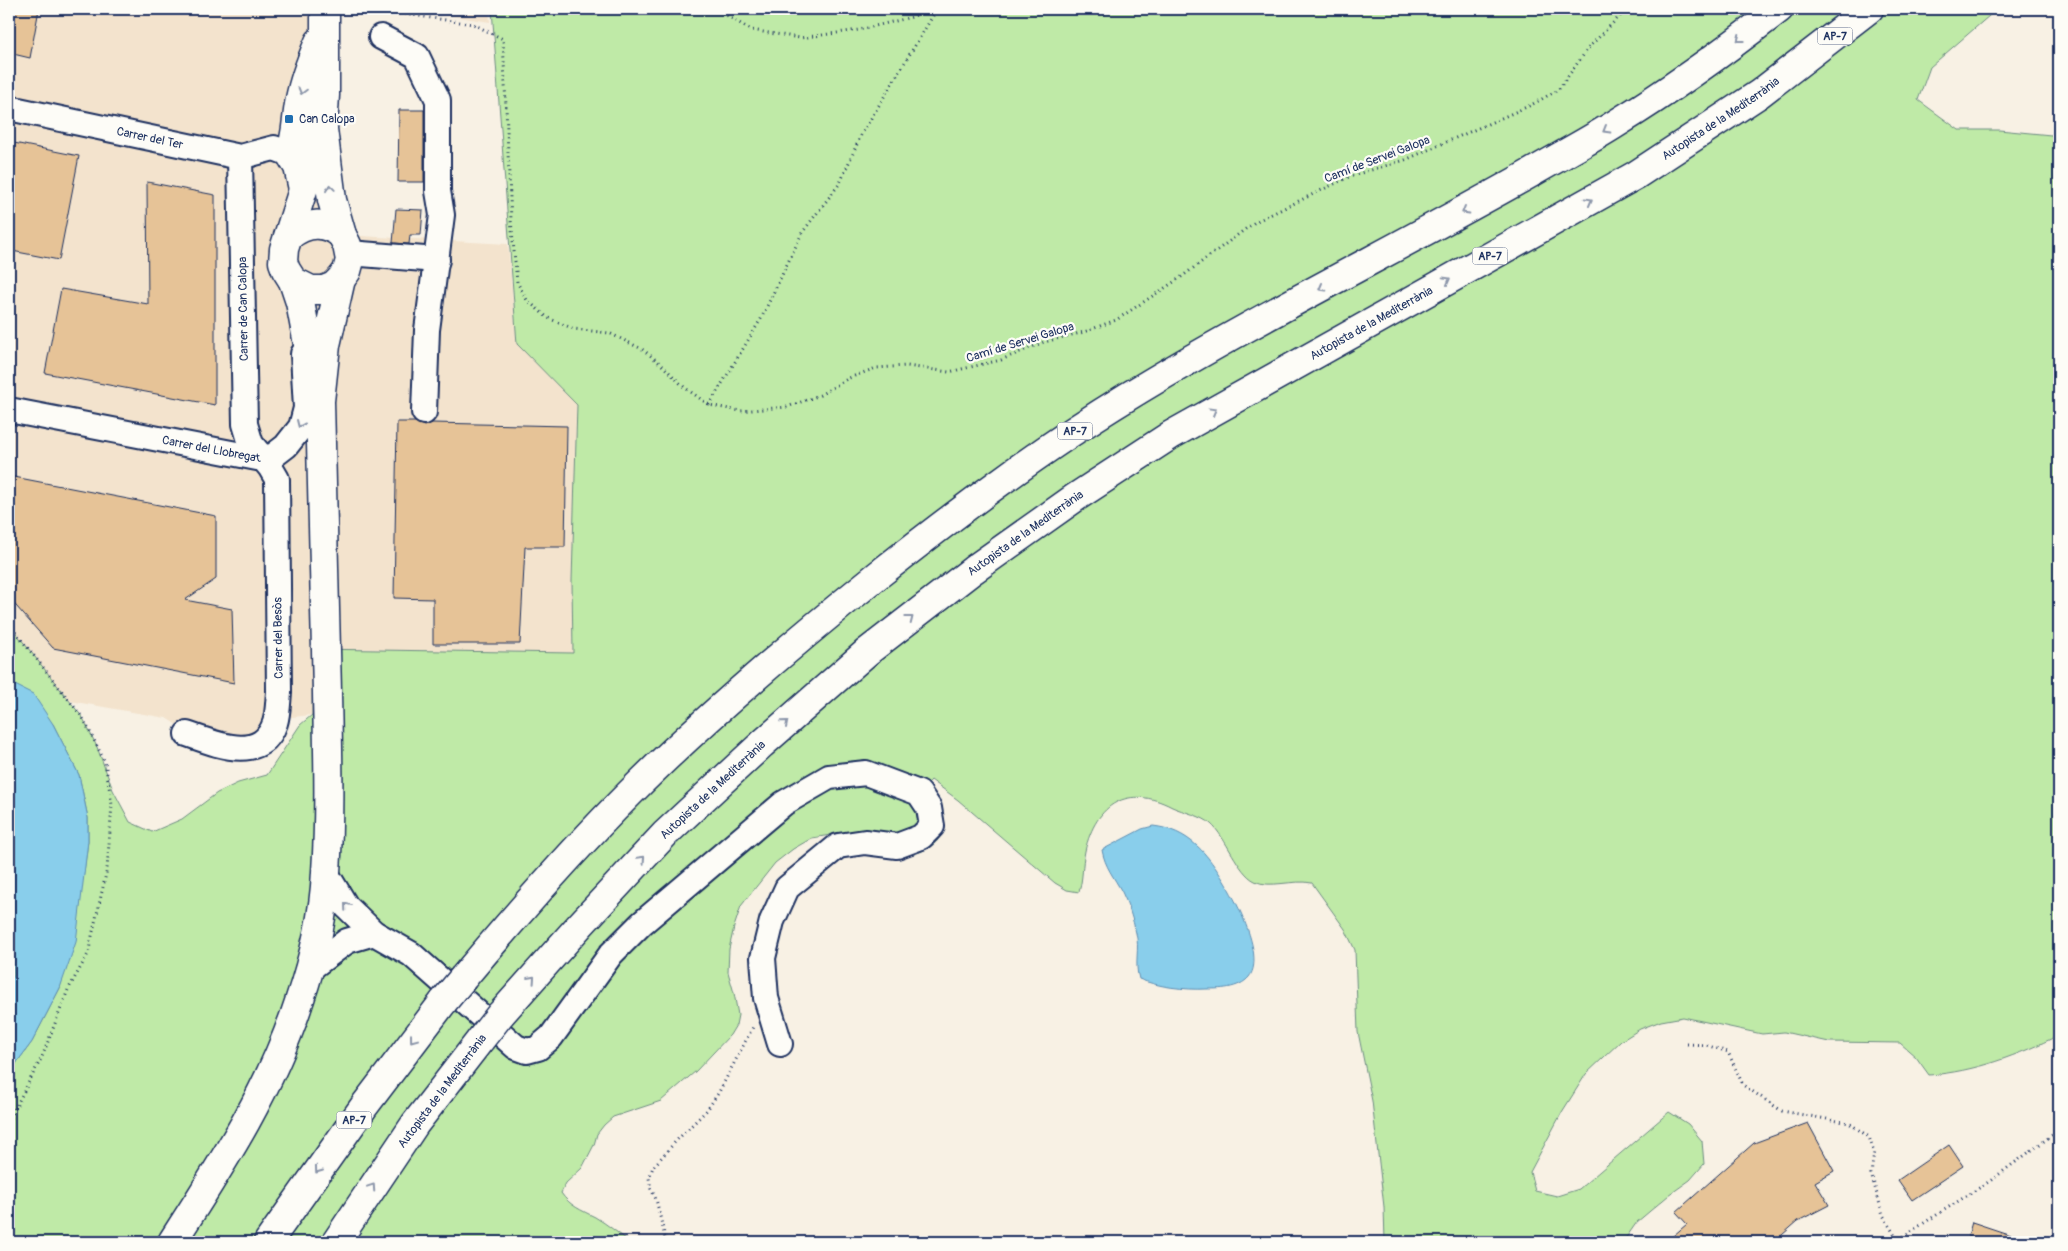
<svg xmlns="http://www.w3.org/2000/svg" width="2068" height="1251" viewBox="0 0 2068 1251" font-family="Pangolin,sans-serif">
  <rect width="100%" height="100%" fill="#f8f1e4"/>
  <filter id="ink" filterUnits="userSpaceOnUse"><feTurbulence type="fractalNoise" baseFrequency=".02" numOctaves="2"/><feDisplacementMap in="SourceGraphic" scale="10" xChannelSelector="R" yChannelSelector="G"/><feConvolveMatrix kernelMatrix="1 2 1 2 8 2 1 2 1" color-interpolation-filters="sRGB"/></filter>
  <g filter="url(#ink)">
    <g fill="#f3e3cd">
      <polygon points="9,9 325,9 342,235 508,244 517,343 577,405 572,581 573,653 313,649 312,715 271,719 258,730 242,739 182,728 166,718 70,701 9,624"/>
      <polygon points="409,9 489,9 490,22"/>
    </g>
    <g fill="#bfeaa7" stroke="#6d8c82">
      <path d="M492 9H1997L1930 67 1918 100 1959 130H1999L2051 135 2059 131V1035C2019 1055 1974 1072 1929 1075L1916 1057 1900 1043 1829 1042 1784 1032 1762 1034 1683 1017 1661 1021 1640 1029 1621 1041 1586 1074 1562 1112 1530 1172 1535 1191 1557 1196 1579 1189 1669 1112 1688 1124 1702 1141 1704 1164 1690 1180 1669 1195 1637 1222 1623 1242H1385L1384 1207 1372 1101 1358 1032 1355 950 1345 929 1312 883C1294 879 1269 889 1255 881 1238 873 1226 837 1211 824 1203 816 1183 812 1172 807 1128 784 1096 803 1085 851 1082 865 1083 879 1079 892L1067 890 1055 883 958 800 931 780 924 788C930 800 939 814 942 827 945 845 912 859 898 854 889 851 882 840 878 832L868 829 812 838 793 849 775 863 741 906 734 927 729 949 728 972 734 993 738 1015 736 1025 730 1035 696 1071 661 1101 613 1117 604 1125 597 1134 594 1145 582 1168 566 1183 561 1193C570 1206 581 1210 595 1217 607 1224 619 1234 630 1242H9V1073L32 1042 60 988 83 879 88 841V818L79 775 53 724 15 686 9 682V624L83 718 97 747 113 790 130 822 152 832 182 819 217 793 238 783 267 775 300 725 312 715 313 649 573 653 572 581 577 405 517 344Z"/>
      <polygon points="9,894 14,975 9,986"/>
    </g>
    <g fill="#89ceeb" stroke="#5d8eb3">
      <polygon points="9,682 33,694 53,724 79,775 88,818 88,841 76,942 60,988 32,1042 9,1073 9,986 14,975 9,894"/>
      <path d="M1153 826C1170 828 1184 834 1197 846 1219 864 1270 952 1249 977 1239 989 1219 989 1206 989 1185 990 1158 987 1139 979 1134 963 1140 949 1136 933 1133 919 1128 904 1122 892 1114 877 1105 867 1102 850L1142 829Z"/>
    </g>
    <g fill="#e6c397" stroke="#1b2f5e">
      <polygon points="9,9 39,9 30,58 9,53"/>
      <polygon points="399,110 424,110 424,182 398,182"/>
      <polygon points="9,142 79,156 59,260 12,251 9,241"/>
      <polygon points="147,182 215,195 215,405 45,373 61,289 148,304"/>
      <polygon points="396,209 423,210 421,235 410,235 409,244 393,243"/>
      <polygon points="397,422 415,422 424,426 432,423 567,426 565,547 525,547 520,644 433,644 433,599 394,598"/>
      <polygon points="9,476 216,516 216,579 185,600 232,609 234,683 53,648 9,598"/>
      <polygon points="1808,1123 1834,1171 1815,1182 1829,1205 1798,1221 1774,1242 1666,1242 1687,1224 1676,1212 1754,1143"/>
      <polygon points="1949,1145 1963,1166 1912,1200 1898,1180"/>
      <polygon points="1972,1222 2026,1240 2025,1242 1985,1242 1968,1236"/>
    </g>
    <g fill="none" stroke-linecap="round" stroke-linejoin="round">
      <defs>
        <g id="minor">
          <polyline points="381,37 417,56 438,100 438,191 442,215 427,330 424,412"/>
          <path id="s1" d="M9 108 240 157 274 148 290 154"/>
          <polyline points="349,253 437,260"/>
          <path id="s2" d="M9 410 257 458 273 456 286 446 301 427 306 408 303 354"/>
          <path d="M187 734C216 744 261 764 275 723 278 714 278 702 279 692L277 479 270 467 251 444 245 424 240 157"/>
          <polyline points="326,873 346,906 374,933 411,954 516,1047 527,1051 538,1048 551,1037 611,954 642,923 784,803 829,777 866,773 919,793 929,808 932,826 921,837 897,846 865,842 838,846 787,888 772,921 763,958 766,998 780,1044"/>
          <polyline points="308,970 347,941 374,933"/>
        </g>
        <g id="major">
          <path d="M303 189 298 167 290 154C297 136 296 118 300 99 304 79 311 61 319 42"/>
          <path d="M289 236C306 222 325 220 342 235"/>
          <polyline points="293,281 311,290 324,290 334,286 341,279 347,271 350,260 347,245 342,235 332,200 323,129 325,95 325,9"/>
          <polyline points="314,376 300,302 293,281 286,270 283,262 284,249 320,137"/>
          <path d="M172 1242C222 1164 270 1091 299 1002 313 961 324 915 326 872 330 813 328 752 327 692 325 595 323 498 320 401L326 345 341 279"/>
        </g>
        <g id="highway">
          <path d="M464 977C517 914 572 851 630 793 708 715 792 644 878 575 958 512 1040 450 1127 397 1258 317 1397 249 1531 173 1560 156 1589 141 1617 123 1674 88 1726 50 1779 9"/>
          <path id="s3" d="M500 1015 581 924 665 834 762 744 867 652 973 570 1076 497 1171 435 1636 175 1759 94 1869 9"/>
          <polyline points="268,1242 365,1105 444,1001"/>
          <polyline points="336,1242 415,1124 481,1039"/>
        </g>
      </defs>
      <use href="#minor" stroke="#1b2f5e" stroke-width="28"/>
      <use href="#major" stroke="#1b2f5e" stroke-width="31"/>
      <use href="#highway" stroke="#1b2f5e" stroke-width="31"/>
      <g stroke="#1b2f5e" stroke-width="3" stroke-dasharray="1 4" stroke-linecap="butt">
        <polyline points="370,9 473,24 503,39 511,220 517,282 527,300 548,318 574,329 609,333 642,349 661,364 684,387 709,405 740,411 787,407 820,395 849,378 876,368 907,366 949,372 1001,360 1044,342 1084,332 1116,320 1180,278 1255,222 1351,176 1405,160 1531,105 1558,90 1590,46 1622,14 1630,9"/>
        <polyline points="720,9 721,12 751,30 800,38 859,30 912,17 929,9"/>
        <polyline points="709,405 761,319 802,233 840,183 861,135 937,9"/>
        <polyline points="9,624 83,718 105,762 112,805 107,869 88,954 68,990 42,1057 12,1114 9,1126"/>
        <polyline points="1687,1044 1706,1045 1728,1052 1743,1085 1782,1111 1849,1123 1869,1137 1874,1153 1871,1174 1883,1215 1897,1239"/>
        <polyline points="666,1242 656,1199 651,1189 649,1178 653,1167 676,1141 707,1110 719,1092 754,1025"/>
        <polyline points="1894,1242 1990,1181 2059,1130"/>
      </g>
      <use href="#minor" stroke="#fdfcf7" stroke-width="24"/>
      <use href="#major" stroke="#fdfcf7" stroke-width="28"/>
      <use href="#highway" stroke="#fdfcf7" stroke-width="28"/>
      <defs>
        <g id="highway-bridge">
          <polyline points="444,1001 464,977"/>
          <polyline points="481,1039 500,1015"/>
        </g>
      </defs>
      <use href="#highway-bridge" stroke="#1b2f5e" stroke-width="31" stroke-linecap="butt"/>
      <use href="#highway-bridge" stroke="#fdfcf7" stroke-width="28"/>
    </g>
    <defs><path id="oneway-chevron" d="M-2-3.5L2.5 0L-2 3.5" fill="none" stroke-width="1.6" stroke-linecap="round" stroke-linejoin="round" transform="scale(1.25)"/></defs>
    <g stroke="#8c96aa">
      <use href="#oneway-chevron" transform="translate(1740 39) rotate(142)"/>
      <use href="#oneway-chevron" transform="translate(302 91) rotate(105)"/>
      <use href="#oneway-chevron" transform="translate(1606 130) rotate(150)"/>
      <use href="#oneway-chevron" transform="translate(330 188) rotate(-98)"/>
      <use href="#oneway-chevron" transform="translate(1589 201) rotate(-29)"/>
      <use href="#oneway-chevron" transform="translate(1465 211) rotate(150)"/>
      <use href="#oneway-chevron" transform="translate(1447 280) rotate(-29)"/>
      <use href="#oneway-chevron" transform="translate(1322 288) rotate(151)"/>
      <use href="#oneway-chevron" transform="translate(1213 411) rotate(-29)"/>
      <use href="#oneway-chevron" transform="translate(300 424) rotate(114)"/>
      <use href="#oneway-chevron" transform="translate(910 619) rotate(-38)"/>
      <use href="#oneway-chevron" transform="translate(785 723) rotate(-41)"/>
      <use href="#oneway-chevron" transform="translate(642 859) rotate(-47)"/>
      <use href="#oneway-chevron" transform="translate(347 906) rotate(-130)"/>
      <use href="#oneway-chevron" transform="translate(532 979) rotate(-48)"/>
      <use href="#oneway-chevron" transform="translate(413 1039) rotate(127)"/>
      <use href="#oneway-chevron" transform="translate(318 1170) rotate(126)"/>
      <use href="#oneway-chevron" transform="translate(372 1187) rotate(-56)"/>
    </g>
  </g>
  <rect fill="#1f6fb2" stroke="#fdfcf7" stroke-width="2" x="284" y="114" width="10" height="10" rx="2.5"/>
  <g text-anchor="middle" stroke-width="4.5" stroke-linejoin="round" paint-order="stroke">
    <g fill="#fdfcf7" stroke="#5f6c8c" stroke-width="1">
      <rect x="1817.5" y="27.5" width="35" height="17" rx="4"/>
      <rect x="1472.5" y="247.5" width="35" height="17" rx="4"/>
      <rect x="1057.5" y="422.5" width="35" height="17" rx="4"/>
      <rect x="336.5" y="1111.5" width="35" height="17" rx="4"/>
    </g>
    <g font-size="11" font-weight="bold" fill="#1b2f5e">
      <text x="1835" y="40">AP-7</text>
      <text x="1490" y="260">AP-7</text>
      <text x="1075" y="435">AP-7</text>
      <text x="354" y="1124">AP-7</text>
    </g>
    <g font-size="12" fill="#1b2f5e" stroke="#fdfcf7" text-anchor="start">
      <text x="299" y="123">Can Calopa</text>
    </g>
    <g font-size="12" fill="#1b2f5e" stroke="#fdfcf7">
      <text dy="4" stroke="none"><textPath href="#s3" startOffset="1525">Autopista de la Mediterrània</textPath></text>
      <text dy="4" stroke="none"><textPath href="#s1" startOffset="144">Carrer del Ter</textPath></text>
      <text transform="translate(1377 159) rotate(-21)" y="4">Camí de Servei Galopa</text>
      <text transform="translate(243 309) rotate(-91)" y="4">Carrer de Can Calopa</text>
      <text dy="4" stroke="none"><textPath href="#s3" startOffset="1120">Autopista de la Mediterrània</textPath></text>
      <text transform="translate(1020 342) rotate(-17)" y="4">Camí de Servei Galopa</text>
      <text dy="4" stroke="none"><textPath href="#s2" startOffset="206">Carrer del Llobregat</textPath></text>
      <text dy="4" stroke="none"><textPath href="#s3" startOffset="715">Autopista de la Mediterrània</textPath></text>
      <text transform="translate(278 638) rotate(-91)" y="4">Carrer del Besòs</text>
      <text dy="4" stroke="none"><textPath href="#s3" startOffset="310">Autopista de la Mediterrània</textPath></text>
      <text transform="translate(442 1091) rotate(-53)" y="4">Autopista de la Mediterrània</text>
    </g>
  </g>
  <rect width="2068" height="1251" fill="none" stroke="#fdfcf7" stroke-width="30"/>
  <rect x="15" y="15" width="2038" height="1221" fill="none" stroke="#1b2f5e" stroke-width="2" filter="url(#ink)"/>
</svg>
